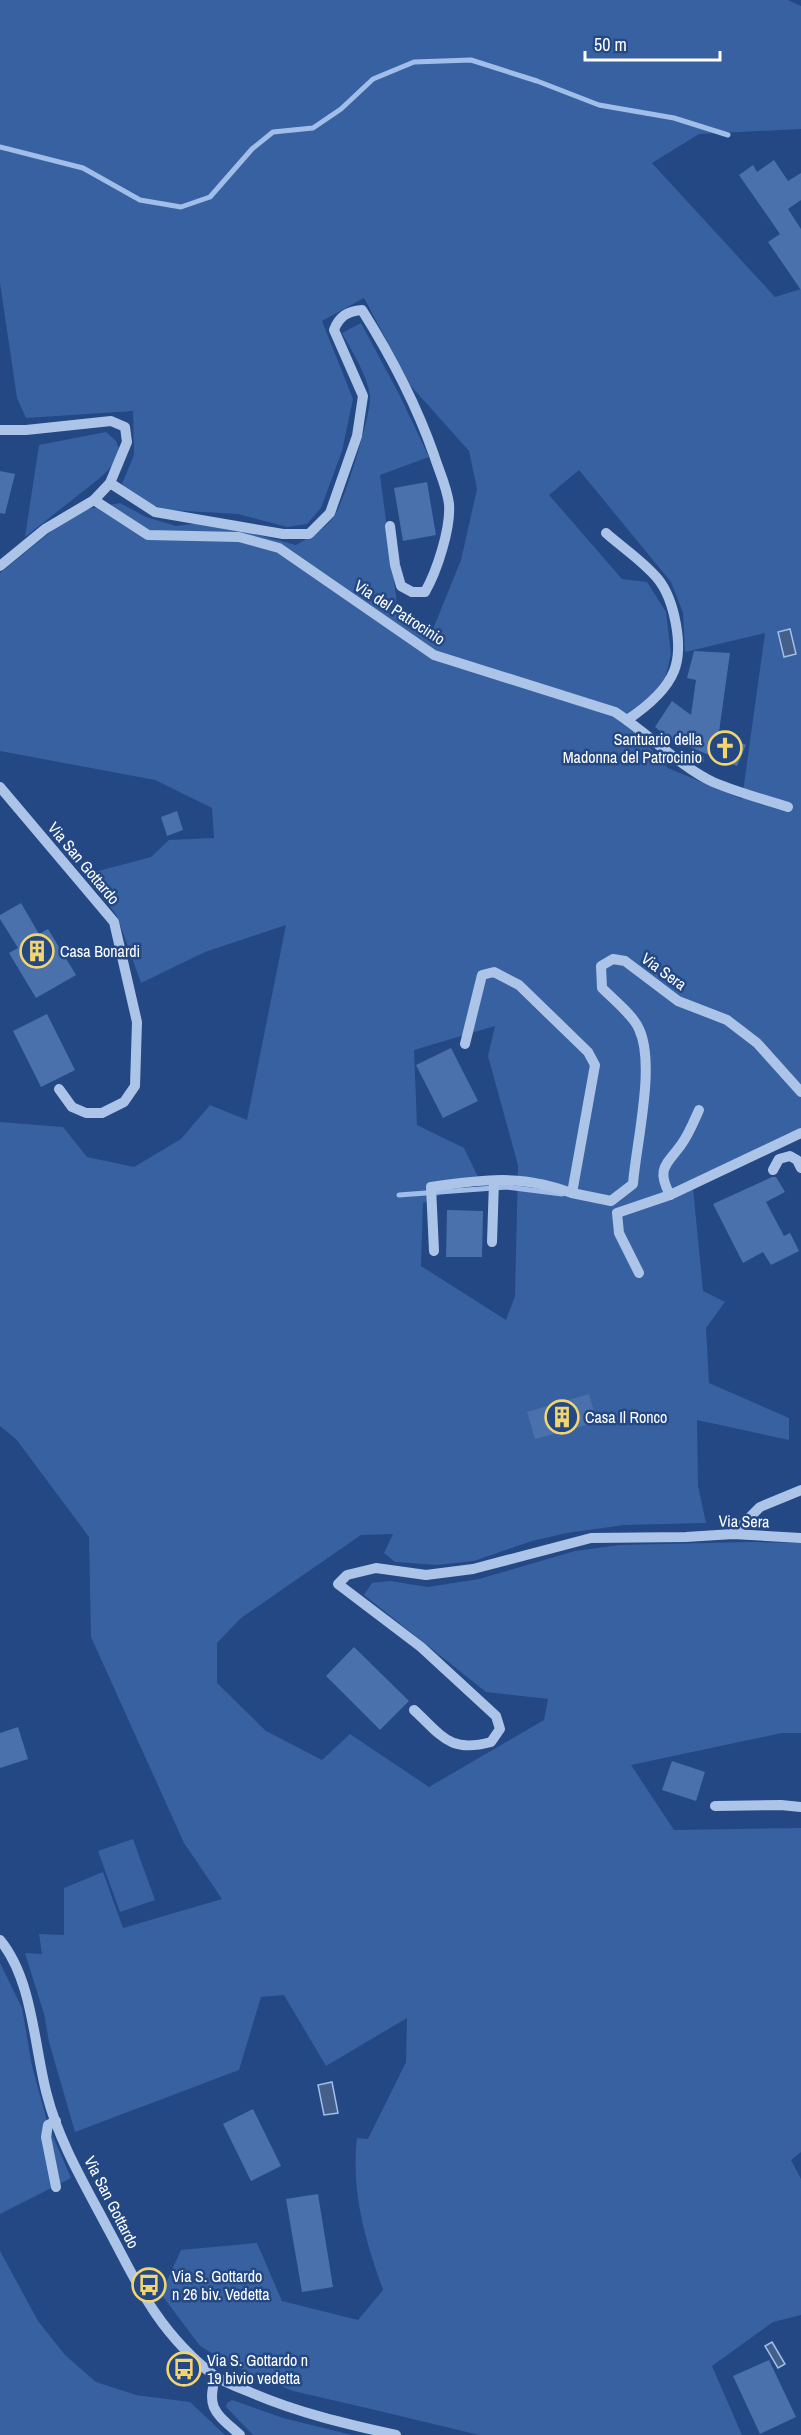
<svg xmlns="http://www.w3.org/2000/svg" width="801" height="2435" viewBox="0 0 801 2435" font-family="'Archivo Narrow',sans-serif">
  <rect width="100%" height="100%" fill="#234884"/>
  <g fill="#3761a1" fill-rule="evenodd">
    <path d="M0 0H788L801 6V129L699 134 652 163 775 297 801 289V1131L693 1188 703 1291 725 1302 706 1328 709 1383 789 1418V1440L697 1420 698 1486 706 1523 624 1525 567 1533 532 1541 474 1561 437 1565 395 1562 384 1553 393 1534 361 1535 241 1618 217 1643V1683L266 1731 322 1760 350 1734 429 1787 544 1720 548 1699 486 1692 364 1595 372 1583 390 1581 428 1587 479 1579 575 1551 620 1545 749 1542 801 1543V1733H782L631 1765 674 1830 801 1828V2152L791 2160 801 2179V2315L773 2322 712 2366 742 2435H479L371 2409 293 2391 231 2365 200 2346 161 2294 181 2250 257 2243 282 2301 358 2320 383 2290C365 2239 351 2193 357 2138L368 2139 406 2062 407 2018 326 2066 284 1995 261 1997 239 2070 75 2132 49 2042 44 2014 25 1953 42 1954 39 1934 64 1935V1888L103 1872 123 1928 222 1899 184 1843 91 1637 89 1537 16 1439 0 1426V1122L63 1127 87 1157 134 1167 181 1139 210 1105 247 1120 286 925 205 952 141 983 117 916 87 874 151 857 169 840 214 838 212 808 155 780 0 751V573L60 524 88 509 120 503 146 517 176 526 210 522 296 545C310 537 323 530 333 518 344 505 372 411 370 396 367 374 352 352 342 333L361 323 399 394 429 457 380 475 399 619 429 639 461 560 477 489 469 451 411 386 364 298 322 321 353 399 342 451 321 508 307 524 287 527 238 514 167 510 139 500 122 484 134 455 133 411 26 418 17 398 0 283ZM579 470 671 582 683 613 685 652 765 633 742 799 668 768 623 717 645 702 665 679 671 654 666 612 647 582 622 579 549 495ZM495 1026 488 1056 518 1165 515 1296 506 1320 421 1266 423 1203 478 1177 464 1148 417 1125 414 1050Z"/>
    <polygon points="106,432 116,441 120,451 114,464 100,478 25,537 39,445"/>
    <polygon points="133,1839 155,1900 120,1912 98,1851"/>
    <polygon points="0,1963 22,2008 32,2066 48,2125 71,2178 0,2214"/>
    <polygon points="0,2251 38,2321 65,2355 96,2382 136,2395 190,2402 225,2435 0,2435"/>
    <polygon points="232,2400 283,2418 352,2435 253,2435 226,2407 227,2403"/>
  </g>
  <g fill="#455f8b" stroke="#a0bee9" stroke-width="1.5">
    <polygon points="790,629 796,654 784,657 778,632"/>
    <polygon points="332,2082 338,2113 324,2115 318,2085"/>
    <polygon points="772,2342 785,2364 778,2368 765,2346"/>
  </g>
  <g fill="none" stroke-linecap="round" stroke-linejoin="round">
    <g stroke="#a0bee9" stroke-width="5">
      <polyline points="0,147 83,168 140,200 181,207 210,197 252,149 273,132 313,128 341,109 373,79 414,62 471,60 537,81 599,105 674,118 728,135"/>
      <polyline points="399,1195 507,1187 562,1194"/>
    </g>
  </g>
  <g fill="#4b71ac">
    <polygon points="774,160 788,181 801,173 801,200 788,209 801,229 801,290 768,242 780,234 739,175 753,165 757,172"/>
    <polygon points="0,471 15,474 5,514 0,513"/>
    <polygon points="427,482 436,535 403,541 394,488"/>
    <polygon points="694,651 730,653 719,732 746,745 737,766 672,740 655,727 672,701 691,715 696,680 687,678"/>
    <polygon points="177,811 183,830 167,836 161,817"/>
    <polygon points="21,903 39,934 48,929 76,975 36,998 9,953 18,948 0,919 0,915"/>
    <polygon points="47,1014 75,1070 41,1087 13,1031"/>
    <polygon points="451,1048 478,1101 443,1118 416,1065"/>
    <polygon points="772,1177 776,1177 785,1192 766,1202 784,1236 790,1233 799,1251 771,1265 763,1252 743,1263 713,1204"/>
    <polygon points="447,1210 483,1211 482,1257 446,1257"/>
    <polygon points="589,1394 597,1422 535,1439 527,1412"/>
    <polygon points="354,1647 409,1701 380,1730 326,1676"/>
    <polygon points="18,1727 28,1759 0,1768 0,1733"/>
    <polygon points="672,1761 705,1772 696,1801 662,1790"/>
    <polygon points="253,2109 281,2166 251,2181 223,2124"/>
    <polygon points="318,2194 333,2287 302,2292 286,2199"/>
    <polygon points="769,2360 796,2417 760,2434 733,2376"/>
  </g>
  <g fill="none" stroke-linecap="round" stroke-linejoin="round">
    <g stroke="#acc4e8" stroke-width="10">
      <polyline points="0,430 26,430 111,421 125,427 127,442 110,483 94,500 45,529 0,566"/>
      <path d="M110 483 155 512 283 534H309L330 513 357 436 363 396 334 330C339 316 348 311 362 310 391 356 416 404 434 455 439 471 447 487 449 504 451 528 437 571 425 592H412L401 586 395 565 390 526"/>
      <path d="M94 500 148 535 239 537 279 548 434 655 615 712C646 732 681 767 713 782 736 792 763 799 788 807"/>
      <path d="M606 533C623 548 644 562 658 579 674 599 684 646 674 671 666 691 645 708 627 720"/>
      <polyline points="678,757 699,759"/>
      <polyline points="0,787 114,922 137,1022 135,1086 124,1102 102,1113 86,1113 72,1107 59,1089"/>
      <path d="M465 1044 482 975 494 972 519 985 588 1052 595 1065 572 1193 611 1201 633 1184C636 1144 656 1065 639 1029 634 1016 612 998 602 988L601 966 613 959 625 961 678 1001 727 1020 757 1043 801 1092"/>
      <polyline points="773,1170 779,1159 790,1156 797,1160 801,1168"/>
      <path d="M670 1195C656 1169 666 1165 681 1145 689 1134 694 1121 699 1110"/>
      <polyline points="492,1242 494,1181"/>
      <path d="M434 1251 431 1187C463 1182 508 1176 540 1184 551 1186 562 1190 572 1193"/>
      <polyline points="639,1273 619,1233 617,1213 670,1195 801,1133"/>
      <polyline points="733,1534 760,1507 801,1490"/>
      <path d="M414 1710C443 1737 450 1753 491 1742L500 1729 496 1716 421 1647 338 1584 347 1575 376 1568 426 1575 473 1569 591 1538 686 1537 733 1534 801 1538"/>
      <polyline points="715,1806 781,1805 801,1807"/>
      <path d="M0 1940C33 1980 34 2047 47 2095 59 2142 85 2185 107 2227 123 2256 137 2287 156 2314 171 2336 193 2360 215 2376 226 2383 240 2388 252 2393 299 2413 346 2424 396 2435"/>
      <polyline points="56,2121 48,2125 46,2137 56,2187"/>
      <path d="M216 2376C205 2409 217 2414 240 2435"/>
    </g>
  </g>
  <defs>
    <symbol id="church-ring" viewBox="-11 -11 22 22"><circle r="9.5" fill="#234884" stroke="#f3d56f" stroke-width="1.5"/><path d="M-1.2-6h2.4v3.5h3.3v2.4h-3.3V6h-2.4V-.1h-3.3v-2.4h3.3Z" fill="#f3d56f"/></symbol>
    <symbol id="building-ring" viewBox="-11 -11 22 22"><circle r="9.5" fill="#234884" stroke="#f3d56f" stroke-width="1.5"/><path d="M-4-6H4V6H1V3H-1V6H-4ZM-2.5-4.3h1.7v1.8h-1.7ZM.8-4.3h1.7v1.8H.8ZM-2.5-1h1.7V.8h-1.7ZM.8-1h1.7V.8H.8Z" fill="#f3d56f"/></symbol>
    <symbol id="bus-ring" viewBox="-11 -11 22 22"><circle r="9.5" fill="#234884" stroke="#f3d56f" stroke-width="1.5"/><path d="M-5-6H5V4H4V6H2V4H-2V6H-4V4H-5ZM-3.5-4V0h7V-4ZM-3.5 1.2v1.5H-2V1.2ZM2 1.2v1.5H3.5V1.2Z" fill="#f3d56f"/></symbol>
  </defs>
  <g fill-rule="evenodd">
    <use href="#church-ring" x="706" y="729" width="38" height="38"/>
    <use href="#building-ring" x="18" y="932" width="38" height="38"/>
    <use href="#building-ring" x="543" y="1398" width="38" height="38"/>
    <use href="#bus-ring" x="130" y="2266" width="38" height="38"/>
    <use href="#bus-ring" x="165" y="2350" width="38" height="38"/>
  </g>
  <g text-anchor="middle" stroke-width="5" stroke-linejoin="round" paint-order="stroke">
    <g font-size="16" fill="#fff" stroke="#234884">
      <text transform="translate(400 612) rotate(33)" y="6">Via del Patrocinio</text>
      <text transform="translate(84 863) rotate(50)" y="6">Via San Gottardo</text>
      <text transform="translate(664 971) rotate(36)" y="6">Via Sera</text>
      <text transform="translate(744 1521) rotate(1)" y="6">Via Sera</text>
      <text transform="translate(112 2202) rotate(63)" y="6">Via San Gottardo</text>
    </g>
    <g font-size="16" fill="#fff" stroke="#234884" text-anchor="start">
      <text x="702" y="745" text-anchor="end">Santuario della<tspan x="702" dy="18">Madonna del Patrocinio</tspan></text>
      <text x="60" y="957">Casa Bonardi</text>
      <text x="585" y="1423">Casa Il Ronco</text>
      <text x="172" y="2282">Via S. Gottardo<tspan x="172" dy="18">n 26 biv. Vedetta</tspan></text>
      <text x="207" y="2366">Via S. Gottardo n<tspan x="207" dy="18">19 bivio vedetta</tspan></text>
    </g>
  </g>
  <path d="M585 51v9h135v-9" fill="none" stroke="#ffffff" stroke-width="3"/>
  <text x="594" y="51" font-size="18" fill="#ffffff" stroke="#234884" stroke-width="4.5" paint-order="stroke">50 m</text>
</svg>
